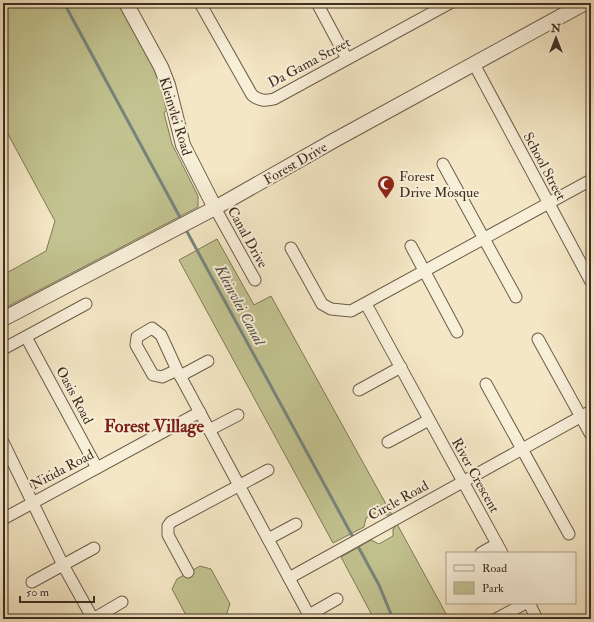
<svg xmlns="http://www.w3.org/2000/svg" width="594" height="622" viewBox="0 0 594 622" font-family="'IM FELL Double Pica',serif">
  <rect width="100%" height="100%" fill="#f4e7c5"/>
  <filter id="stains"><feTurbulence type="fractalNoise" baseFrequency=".005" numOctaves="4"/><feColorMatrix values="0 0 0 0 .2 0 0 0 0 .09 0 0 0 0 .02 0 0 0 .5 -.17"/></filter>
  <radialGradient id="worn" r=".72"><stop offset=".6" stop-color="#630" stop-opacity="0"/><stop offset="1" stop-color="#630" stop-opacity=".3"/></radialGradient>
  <g fill="#c2c390" stroke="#807858">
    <polygon points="3,3 119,3 157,73 167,109 164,113 172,144 198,196 198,207 3,309 3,275 46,251 55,221 3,125"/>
    <polygon points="217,239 254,305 271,296 392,515 386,515 380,511 366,518 364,527 333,543 179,260"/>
    <polygon points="397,524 444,610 449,619 374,619 341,557 371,540 379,544 393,536 393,529"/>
    <polygon points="200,566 211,569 230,604 226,616 221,619 188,619 172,589 177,579"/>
  </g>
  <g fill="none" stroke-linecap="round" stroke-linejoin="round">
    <g stroke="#77857d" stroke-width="3">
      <polyline points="64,3 182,221"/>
      <polyline points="185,228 379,585 393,619"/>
    </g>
    <defs>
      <g id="minor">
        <path d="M200 3 252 95C259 101 265 101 274 99L450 3"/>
        <polyline points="317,3 347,59"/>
        <polyline points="474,64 591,282"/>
        <polyline points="443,164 516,297"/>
        <polyline points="215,208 255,280"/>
        <polyline points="411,246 457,332"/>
        <polyline points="291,248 322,304 331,309 351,311 591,180"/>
        <polyline points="366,304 502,553"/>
        <polyline points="26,337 97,468"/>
        <polyline points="538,339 591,435"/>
        <polyline points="3,349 86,304"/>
        <polyline points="177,370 162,377 153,375 136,345 137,337 152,328 161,335 177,370 311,619"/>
        <polyline points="180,376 208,361"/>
        <polyline points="486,384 569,534"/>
        <polyline points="359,390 401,367"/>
        <polyline points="209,430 238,415"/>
        <polyline points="3,442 63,565 93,619"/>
        <polyline points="388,442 429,420"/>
        <polyline points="3,519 200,412"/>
        <polyline points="268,539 296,524"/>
        <polyline points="481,553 497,544"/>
        <polyline points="188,572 168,535 168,526 171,522 268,470"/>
        <polyline points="289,578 591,411"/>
        <polyline points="32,582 94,548"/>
        <polyline points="529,603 537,619"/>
        <polyline points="309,615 337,599"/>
        <polyline points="93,619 122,602"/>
        <polyline points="496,619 526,603"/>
      </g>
      <g id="tertiary">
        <polyline points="126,3 161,67 168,85 183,145 215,208"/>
        <polyline points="3,319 215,208 333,141 585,3"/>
      </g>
    </defs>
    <use href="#minor" stroke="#6c5c4a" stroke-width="13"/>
    <use href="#tertiary" stroke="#6c5c4a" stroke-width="16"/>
    <use href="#minor" stroke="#f8efd9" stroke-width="11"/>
    <use href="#tertiary" stroke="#f8efd9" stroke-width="14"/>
  </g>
  <defs>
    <symbol id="mosque-pin" viewBox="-11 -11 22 30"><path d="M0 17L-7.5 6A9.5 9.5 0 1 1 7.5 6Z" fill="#8f2418" stroke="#f8efd9"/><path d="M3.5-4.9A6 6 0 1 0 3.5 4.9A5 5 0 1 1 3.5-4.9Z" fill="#fff"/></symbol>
  </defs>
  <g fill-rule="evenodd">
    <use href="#mosque-pin" x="376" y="174" width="20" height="27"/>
  </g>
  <g text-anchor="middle" stroke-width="4" stroke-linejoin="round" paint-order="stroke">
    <g font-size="14" fill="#3f2e21" stroke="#f8efd9">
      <text transform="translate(309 62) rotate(-28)" y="5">Da Gama Street</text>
      <text transform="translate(176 116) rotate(73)" y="5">Kleinvlei Road</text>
      <text transform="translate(295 163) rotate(-30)" y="5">Forest Drive</text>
      <text transform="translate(545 166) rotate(62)" y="5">School Street</text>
      <text transform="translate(248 237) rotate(61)" y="5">Canal Drive</text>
      <text transform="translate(75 395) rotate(62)" y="5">Oasis Road</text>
      <text transform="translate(62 469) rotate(-28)" y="5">Nitida Road</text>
      <text transform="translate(476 475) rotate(61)" y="5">River Crescent</text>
      <text transform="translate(398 500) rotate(-29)" y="5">Circle Road</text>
    </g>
    <g font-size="14" fill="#3f2e21" stroke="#f8efd9" text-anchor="start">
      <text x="399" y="181">Forest<tspan x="399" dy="16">Drive Mosque</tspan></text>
    </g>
    <g font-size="15" font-style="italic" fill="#565248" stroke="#f8efd9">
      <text transform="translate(240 305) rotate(62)" y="5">Kleinvlei Canal</text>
    </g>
    <g font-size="18" font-weight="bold" fill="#7a1f14" stroke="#f8efd9">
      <text x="154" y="432">Forest Village</text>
    </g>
  </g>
  <rect width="594" height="622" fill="none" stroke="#f4e7c5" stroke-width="16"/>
  <rect x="4" y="4" width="586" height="614" fill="none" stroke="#3f2e21" stroke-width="2"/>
  <rect x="8" y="8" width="578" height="606" fill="none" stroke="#3f2e21"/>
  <rect x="446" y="552" width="130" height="52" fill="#f8efd9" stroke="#aea28f"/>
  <rect x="454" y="565" width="20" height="6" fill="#f8efd9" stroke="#aea28f"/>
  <text x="482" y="572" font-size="12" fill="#3f2e21">Road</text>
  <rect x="454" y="582" width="20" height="12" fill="#c2c390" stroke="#aea28f"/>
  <text x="482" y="592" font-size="12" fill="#3f2e21">Park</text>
  <g transform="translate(556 38)" stroke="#f8efd9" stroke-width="3" paint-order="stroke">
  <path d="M0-3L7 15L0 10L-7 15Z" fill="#3f2e21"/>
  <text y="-6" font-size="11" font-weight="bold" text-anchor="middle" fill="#3f2e21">N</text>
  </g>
  <path d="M20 596v6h74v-6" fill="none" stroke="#3f2e21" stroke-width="2"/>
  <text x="26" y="596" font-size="12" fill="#3f2e21" stroke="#f8efd9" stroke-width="3" paint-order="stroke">50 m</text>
  <rect width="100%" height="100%" filter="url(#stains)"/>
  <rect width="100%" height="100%" fill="url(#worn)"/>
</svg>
